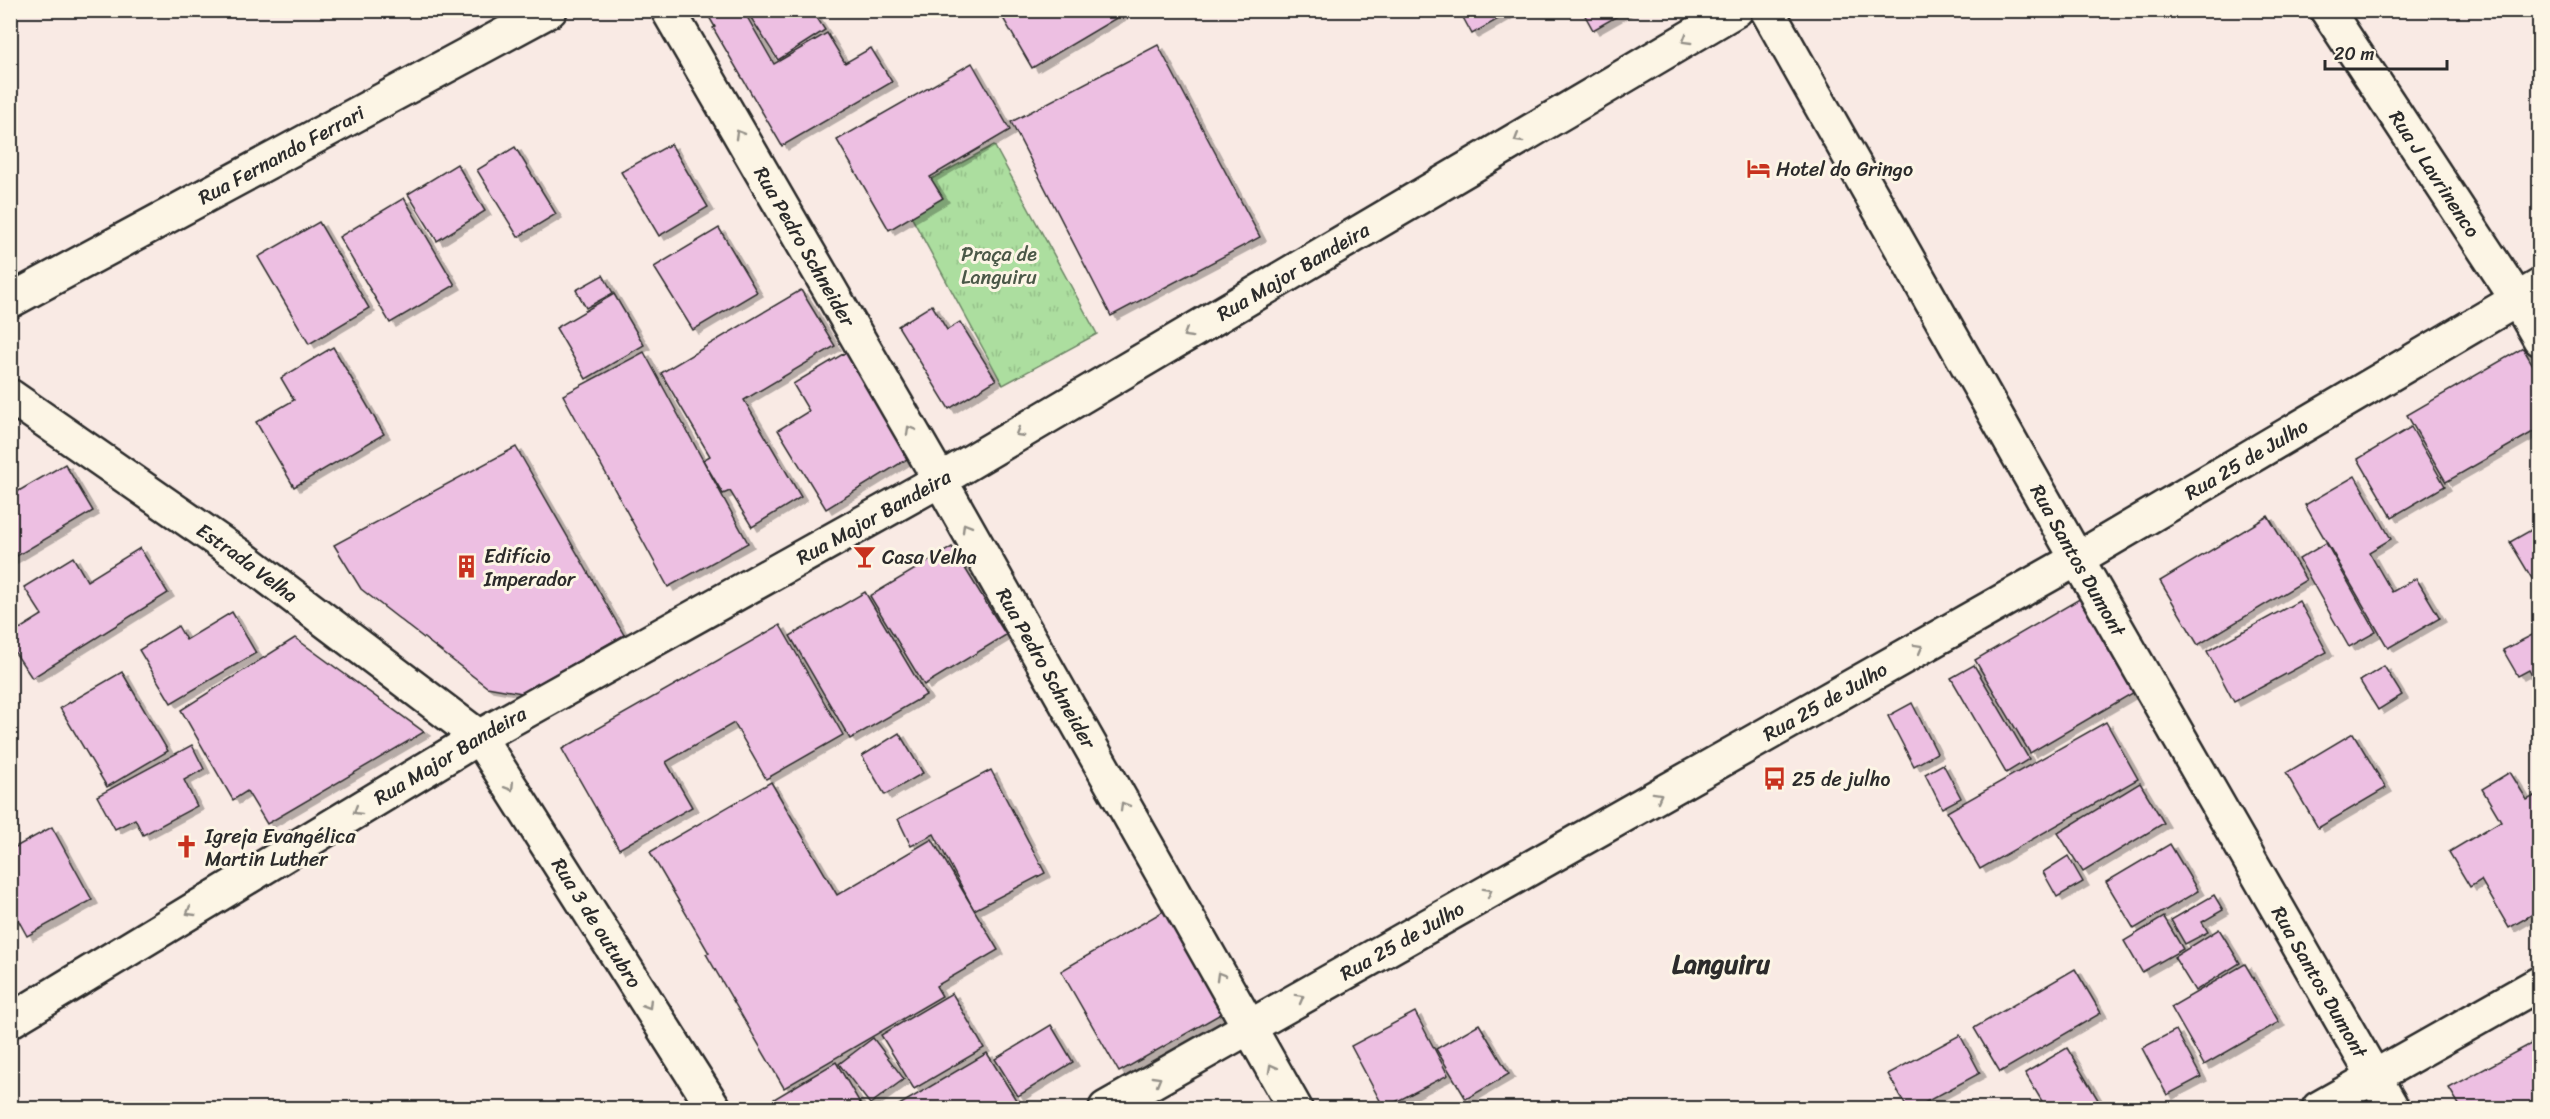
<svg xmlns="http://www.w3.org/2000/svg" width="2550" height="1119" viewBox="0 0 2550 1119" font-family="Sriracha,sans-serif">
  <defs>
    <pattern id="park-tufts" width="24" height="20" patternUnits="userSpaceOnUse" patternTransform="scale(1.5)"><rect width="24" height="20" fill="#acde9f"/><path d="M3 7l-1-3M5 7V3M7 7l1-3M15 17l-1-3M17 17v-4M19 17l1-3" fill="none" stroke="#94bf89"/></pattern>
    <filter id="shadow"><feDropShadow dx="6" dy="4" stdDeviation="0" flood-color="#0004"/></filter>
  </defs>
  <rect width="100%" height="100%" fill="#f9eae4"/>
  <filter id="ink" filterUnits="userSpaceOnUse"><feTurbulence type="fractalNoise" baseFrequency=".0167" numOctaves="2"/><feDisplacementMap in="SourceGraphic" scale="12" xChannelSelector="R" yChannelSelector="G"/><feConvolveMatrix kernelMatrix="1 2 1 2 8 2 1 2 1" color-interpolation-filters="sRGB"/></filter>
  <g filter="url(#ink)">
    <polygon fill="url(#park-tufts)" stroke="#6c8465" stroke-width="1.5" points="994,145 1097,334 1003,385 900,196"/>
    <g fill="#edbfe2" stroke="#2b2b2b" stroke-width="1.5" filter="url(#shadow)">
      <polygon points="705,10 743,10 774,64 827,33 845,63 871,48 892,82 782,146 713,28 715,27"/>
      <polygon points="746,10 812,10 825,30 778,60"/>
      <polygon points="1015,10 1130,10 1032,68 1003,18"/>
      <polygon points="1459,10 1514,10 1472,34"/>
      <polygon points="1582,10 1628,10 1593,30"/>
      <polygon points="1158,45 1260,237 1111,316 1011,122"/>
      <polygon points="972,63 1010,130 930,177 943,198 889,230 837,140"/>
      <polygon points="671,144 708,207 659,236 621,172"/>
      <polygon points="515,147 556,214 518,237 477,170"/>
      <polygon points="457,164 485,211 437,241 408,194"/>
      <polygon points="404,198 455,285 390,323 339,237"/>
      <polygon points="319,222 369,308 309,344 258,257"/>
      <polygon points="719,228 757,292 693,330 654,267"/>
      <polygon points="603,275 613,293 586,308 576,290"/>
      <polygon points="801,290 835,346 744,400 801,497 752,527 730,491 723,494 703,460 710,456 661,373"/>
      <polygon points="614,294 644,345 586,379 556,328"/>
      <polygon points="932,305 947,330 960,322 996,380 949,409 898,326"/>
      <polygon points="333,347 384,434 294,487 256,422 294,400 281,378"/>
      <polygon points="2523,348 2540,377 2540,428 2446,482 2407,415"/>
      <polygon points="848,351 912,456 826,509 778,430 809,411 793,384"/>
      <polygon points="644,352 748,543 668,587 563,395"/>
      <polygon points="2411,427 2445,486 2392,517 2358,459"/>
      <polygon points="516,447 624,635 522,693 487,687 361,589 334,545"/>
      <polygon points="65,464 93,511 10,560 10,496"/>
      <polygon points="2355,476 2391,539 2369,552 2392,592 2416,578 2440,618 2388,648 2305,505"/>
      <polygon points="2268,516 2306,580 2198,645 2160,581"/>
      <polygon points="2540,525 2540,592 2510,542"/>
      <polygon points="2326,543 2376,632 2349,647 2299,559"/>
      <polygon points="952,547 1006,635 924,685 870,596"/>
      <polygon points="140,548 168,593 32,678 10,645 10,635 42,615 24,587 73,557 87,581"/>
      <polygon points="865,592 926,695 850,739 790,636"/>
      <polygon points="2088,594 2143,687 2030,753 1975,660"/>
      <polygon points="2299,601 2327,652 2234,702 2207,651"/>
      <polygon points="232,612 256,653 171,703 139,650 178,626 186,640"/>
      <polygon points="780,625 843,735 766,779 734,723 666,762 692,807 619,849 562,749"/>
      <polygon points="2540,631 2540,691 2529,670 2518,676 2503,650"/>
      <polygon points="295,638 424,732 267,824 247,791 233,800 181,710"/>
      <polygon points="1974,665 2029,759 2006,773 1951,678"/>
      <polygon points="2384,666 2402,695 2378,710 2360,681"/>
      <polygon points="122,672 168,751 107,787 60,708"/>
      <polygon points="1912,703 1937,753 1914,766 1888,716"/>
      <polygon points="2106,722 2138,779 1980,869 1947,812"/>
      <polygon points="899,733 923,773 885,795 862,756"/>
      <polygon points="2353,733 2386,788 2318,828 2286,773"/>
      <polygon points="192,745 204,769 184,780 197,806 143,835 135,819 115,829 97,796"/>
      <polygon points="1943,764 1961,798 1942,808 1925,774"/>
      <polygon points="991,770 1045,873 974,910 934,834 911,846 898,819"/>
      <polygon points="2510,772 2527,800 2540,793 2540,910 2509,928 2481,880 2470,887 2449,852 2501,821 2482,789"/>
      <polygon points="771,782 837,895 932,839 998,950 936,986 942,996 784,1088 706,954 709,953 650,852"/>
      <polygon points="2140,783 2164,823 2083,872 2058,833"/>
      <polygon points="52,827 92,900 27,936 10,905 10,850"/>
      <polygon points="2170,844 2198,891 2134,929 2106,882"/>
      <polygon points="2068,856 2083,882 2057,897 2043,872"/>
      <polygon points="2214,895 2223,910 2202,922 2208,932 2185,944 2171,920"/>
      <polygon points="1167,909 1226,1011 1119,1072 1061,971"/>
      <polygon points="2164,917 2183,949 2142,972 2124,941"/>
      <polygon points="2219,929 2240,963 2195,991 2174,957"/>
      <polygon points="2245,964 2279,1022 2204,1065 2171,1007"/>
      <polygon points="2075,969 2101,1013 2000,1072 1974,1028"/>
      <polygon points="952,993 984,1048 914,1089 881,1035"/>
      <polygon points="1415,1012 1448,1075 1384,1108 1351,1046"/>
      <polygon points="1479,1024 1509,1074 1466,1099 1436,1049"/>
      <polygon points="1051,1025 1073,1062 1018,1096 995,1059"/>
      <polygon points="2176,1030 2201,1077 2167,1095 2142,1048"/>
      <polygon points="1960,1035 1980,1073 1915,1108 1907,1108 1888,1074"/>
      <polygon points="873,1038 904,1079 870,1104 839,1064"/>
      <polygon points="2540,1039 2540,1108 2461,1108 2449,1088"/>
      <polygon points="2067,1048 2103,1108 2046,1108 2025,1073"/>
      <polygon points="987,1053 1021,1108 894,1108"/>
      <polygon points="836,1062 863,1108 779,1108 774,1099"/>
    </g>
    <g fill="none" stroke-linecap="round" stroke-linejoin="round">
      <defs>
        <g id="minor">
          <path id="s1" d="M668 10 940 480"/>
          <path id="s2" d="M1767 10 2077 559 2392 1108"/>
          <path id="s3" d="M2327 10 2517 299 2540 339"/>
          <path id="s4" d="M10 301 550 10"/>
          <polyline points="2319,1108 2540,983"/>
        </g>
        <g id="secondary">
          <path id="s5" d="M10 396 240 556 479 737 714 1108"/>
          <path id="s6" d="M940 480 1295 1108"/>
          <path id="s7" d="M10 1021 479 737 940 480 1736 10"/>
          <path id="s8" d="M1106 1108 2077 559 2540 286"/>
        </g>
      </defs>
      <use href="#minor" stroke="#2b2b2b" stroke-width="38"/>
      <use href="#secondary" stroke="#2b2b2b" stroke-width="38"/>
      <use href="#minor" stroke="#fcf5e5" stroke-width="33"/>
      <use href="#secondary" stroke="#fcf5e5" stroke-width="33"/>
    </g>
    <defs><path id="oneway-chevron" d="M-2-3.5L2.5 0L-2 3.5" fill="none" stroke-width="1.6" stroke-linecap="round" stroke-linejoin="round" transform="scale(1.5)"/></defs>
    <g stroke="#949088">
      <use href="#oneway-chevron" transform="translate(1686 40) rotate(149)"/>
      <use href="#oneway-chevron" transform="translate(739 134) rotate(-120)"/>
      <use href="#oneway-chevron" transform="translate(1518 139) rotate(149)"/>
      <use href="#oneway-chevron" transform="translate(1187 334) rotate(149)"/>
      <use href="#oneway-chevron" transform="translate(910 430) rotate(-120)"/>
      <use href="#oneway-chevron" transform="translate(1019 433) rotate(149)"/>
      <use href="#oneway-chevron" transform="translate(966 527) rotate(-120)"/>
      <use href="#oneway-chevron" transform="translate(1919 648) rotate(-29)"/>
      <use href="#oneway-chevron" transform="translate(510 787) rotate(58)"/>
      <use href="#oneway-chevron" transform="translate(1658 796) rotate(-29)"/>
      <use href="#oneway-chevron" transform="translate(1124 806) rotate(-120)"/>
      <use href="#oneway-chevron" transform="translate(357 811) rotate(149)"/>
      <use href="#oneway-chevron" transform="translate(1488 892) rotate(-29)"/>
      <use href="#oneway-chevron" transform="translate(190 912) rotate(149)"/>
      <use href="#oneway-chevron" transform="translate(1220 976) rotate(-120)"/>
      <use href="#oneway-chevron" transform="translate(1300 998) rotate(-29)"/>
      <use href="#oneway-chevron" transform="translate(648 1005) rotate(58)"/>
      <use href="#oneway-chevron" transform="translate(1272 1068) rotate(-119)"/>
      <use href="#oneway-chevron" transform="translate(1157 1080) rotate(-30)"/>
    </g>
  </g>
  <defs>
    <symbol id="hotel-bare" viewBox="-9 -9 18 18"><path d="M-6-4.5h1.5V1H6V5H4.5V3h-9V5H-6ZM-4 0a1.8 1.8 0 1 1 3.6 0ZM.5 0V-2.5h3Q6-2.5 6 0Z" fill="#c8321e" stroke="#fcf5e5" stroke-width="2.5" paint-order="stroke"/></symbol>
    <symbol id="bar-bare" viewBox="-9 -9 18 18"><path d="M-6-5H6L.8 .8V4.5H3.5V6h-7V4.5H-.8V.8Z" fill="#c8321e" stroke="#fcf5e5" stroke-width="2.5" paint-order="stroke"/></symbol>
    <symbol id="building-bare" viewBox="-9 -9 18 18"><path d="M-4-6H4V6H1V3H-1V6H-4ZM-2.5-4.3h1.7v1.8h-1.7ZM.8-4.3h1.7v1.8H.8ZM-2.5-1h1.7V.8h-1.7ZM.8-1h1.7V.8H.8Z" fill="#c8321e" stroke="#fcf5e5" stroke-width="2.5" paint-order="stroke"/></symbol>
    <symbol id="bus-bare" viewBox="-9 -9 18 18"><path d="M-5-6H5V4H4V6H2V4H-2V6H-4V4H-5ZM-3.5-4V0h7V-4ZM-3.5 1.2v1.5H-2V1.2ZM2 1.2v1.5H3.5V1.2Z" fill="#c8321e" stroke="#fcf5e5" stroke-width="2.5" paint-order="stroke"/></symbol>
    <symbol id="church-bare" viewBox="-9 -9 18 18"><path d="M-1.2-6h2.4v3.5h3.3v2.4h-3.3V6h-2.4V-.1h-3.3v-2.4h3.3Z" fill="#c8321e" stroke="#fcf5e5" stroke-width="2.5" paint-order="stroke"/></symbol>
  </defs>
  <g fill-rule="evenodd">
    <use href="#hotel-bare" x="1742" y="152" width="33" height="33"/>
    <use href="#bar-bare" x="848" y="540" width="33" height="33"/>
    <use href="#building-bare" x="450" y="550" width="33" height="33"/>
    <use href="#bus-bare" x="1758" y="762" width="33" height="33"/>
    <use href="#church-bare" x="170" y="830" width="33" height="33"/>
  </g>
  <g text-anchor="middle" stroke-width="6" stroke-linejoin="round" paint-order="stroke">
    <g font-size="20" fill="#2b2b2b" stroke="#fcf5e5">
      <text dy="7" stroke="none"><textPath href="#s4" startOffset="308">Rua Fernando Ferrari</textPath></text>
      <text dy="7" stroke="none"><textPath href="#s3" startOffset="196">Rua J Lavrinenco</textPath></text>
      <text dy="7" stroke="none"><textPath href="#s1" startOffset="273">Rua Pedro Schneider</textPath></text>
      <text dy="7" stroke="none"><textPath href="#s7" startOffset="1486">Rua Major Bandeira</textPath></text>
      <text dy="7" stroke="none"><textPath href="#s8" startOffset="1312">Rua 25 de Julho</textPath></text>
      <text dy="7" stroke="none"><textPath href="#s7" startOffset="1000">Rua Major Bandeira</textPath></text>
      <text dy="7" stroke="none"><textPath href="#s2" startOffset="632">Rua Santos Dumont</textPath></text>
      <text dy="7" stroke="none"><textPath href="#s5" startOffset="290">Estrada Velha</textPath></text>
      <text dy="7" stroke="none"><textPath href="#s6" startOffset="216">Rua Pedro Schneider</textPath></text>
      <text dy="7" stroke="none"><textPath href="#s8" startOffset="826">Rua 25 de Julho</textPath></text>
      <text dy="7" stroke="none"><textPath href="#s7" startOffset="514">Rua Major Bandeira</textPath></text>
      <text dy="7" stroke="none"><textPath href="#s5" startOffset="800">Rua 3 de outubro</textPath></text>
      <text dy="7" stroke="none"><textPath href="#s8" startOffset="340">Rua 25 de Julho</textPath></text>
      <text dy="7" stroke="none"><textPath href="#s2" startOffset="1118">Rua Santos Dumont</textPath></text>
    </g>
    <g font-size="20" fill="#2b2b2b" stroke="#fcf5e5" text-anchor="start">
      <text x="1776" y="176">Hotel do Gringo</text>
      <text x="484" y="563">Edifício<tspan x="484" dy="23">Imperador</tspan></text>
      <text x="882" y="564">Casa Velha</text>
      <text x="1792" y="786">25 de julho</text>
      <text x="205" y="843">Igreja Evangélica<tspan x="205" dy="23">Martin Luther</tspan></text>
    </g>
    <g font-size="20" fill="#4b5848" stroke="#fcf5e5">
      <text x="999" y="261">Praça de<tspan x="999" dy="23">Languiru</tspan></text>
    </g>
    <g font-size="26" font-weight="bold" fill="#2b2b2b" stroke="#fcf5e5">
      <text x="1721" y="973">Languiru</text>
    </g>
  </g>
  <rect width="2550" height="1119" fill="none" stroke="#fcf5e5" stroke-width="36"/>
  <rect x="18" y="18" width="2514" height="1083" fill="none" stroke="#2b2b2b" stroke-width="2" filter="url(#ink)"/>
  <path d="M2325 60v9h122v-9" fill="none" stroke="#2b2b2b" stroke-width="3"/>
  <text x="2334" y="60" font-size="18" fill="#2b2b2b" stroke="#fcf5e5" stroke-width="4.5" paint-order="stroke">20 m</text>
</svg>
